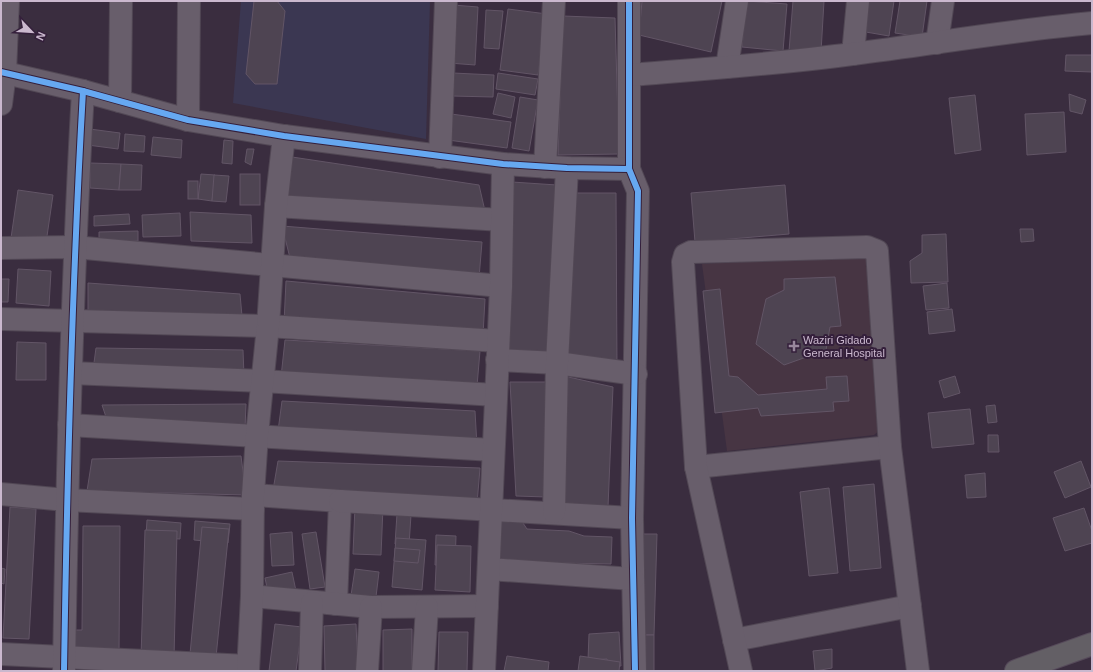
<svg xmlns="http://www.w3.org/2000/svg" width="1093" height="672" viewBox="0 0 1093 672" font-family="Arial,sans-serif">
  <rect width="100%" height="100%" fill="#3a2d3f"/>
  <polygon fill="#473543" points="869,254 882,428 874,435 727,451 702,264"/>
  <polygon fill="#3b3752" points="241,1 430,1 426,139 233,103"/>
  <g fill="#4e4452" stroke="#625566">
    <polygon points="254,1 277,1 285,11 277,84 255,84 246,74"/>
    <polygon points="642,1 722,1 711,52 639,35"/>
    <polygon points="746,1 787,4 783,51 742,47"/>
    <polygon points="793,1 824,1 821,52 789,51"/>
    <polygon points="865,1 894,1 889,36 860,31"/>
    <polygon points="900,1 927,1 922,37 895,33"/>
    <polygon points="453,5 478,7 475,65 449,63"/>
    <polygon points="508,9 547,14 538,75 500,70"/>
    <polygon points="486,10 503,11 499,49 484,48"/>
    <polygon points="563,16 615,18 619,154 558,155"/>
    <polygon points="1066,55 1092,55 1092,72 1065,71"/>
    <polygon points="453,73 494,75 493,97 452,96"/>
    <polygon points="498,73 538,79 535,95 496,89"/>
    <polygon points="498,93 515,97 511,118 493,114"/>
    <polygon points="1069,94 1086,100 1082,114 1070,111"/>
    <polygon points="975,95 981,150 955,154 949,98"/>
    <polygon points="520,97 538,100 529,151 512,148"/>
    <polygon points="1064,112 1066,152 1027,155 1025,114"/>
    <polygon points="451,114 511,122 507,148 448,140"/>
    <polygon points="82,128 120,133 118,149 80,144"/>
    <polygon points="125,134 145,136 144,152 124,151"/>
    <polygon points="153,137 182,140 181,158 151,155"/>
    <polygon points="224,140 233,141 232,164 222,163"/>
    <polygon points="247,149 254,149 251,165 245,162"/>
    <polygon points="292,157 479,185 485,211 284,200"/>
    <polygon points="90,163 121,164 119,190 90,188"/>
    <polygon points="121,164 142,165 141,190 119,190"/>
    <polygon points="201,174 215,175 212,201 198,199"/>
    <rect x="240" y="174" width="20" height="31"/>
    <polygon points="214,175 229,176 226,202 212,201"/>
    <rect x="188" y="181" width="10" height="18"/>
    <polygon points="512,182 557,185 553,352 509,350"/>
    <polygon points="785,185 789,234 695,242 691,193"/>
    <polygon points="18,190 53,195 46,243 11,238"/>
    <polygon points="572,193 616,193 617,370 564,357"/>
    <polygon points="190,212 251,215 252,243 191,241"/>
    <polygon points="180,213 181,236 143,237 142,215"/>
    <polygon points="129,214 130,224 94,226 94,216"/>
    <polygon points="282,226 482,242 479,278 291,262"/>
    <polygon points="1020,229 1033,229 1034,241 1021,242"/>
    <polygon points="138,231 138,241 99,243 99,232"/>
    <polygon points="946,234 948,282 911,283 910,261 922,253 922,235"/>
    <polygon points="18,269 51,271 49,306 16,303"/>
    <polygon points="835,277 841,326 830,327 826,350 784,365 756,344 766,299 784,290 784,279"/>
    <polygon points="1,279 9,279 8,302 1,302"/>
    <polygon points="286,281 485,299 483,335 284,323"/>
    <polygon points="88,283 240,294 242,316 88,314"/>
    <polygon points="947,283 949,308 926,310 923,286"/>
    <polygon points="720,289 729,376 738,377 758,395 827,389 826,377 847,376 849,401 833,402 834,411 761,416 758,408 715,413 703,291"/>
    <polygon points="952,309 955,331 929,334 927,312"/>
    <polygon points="285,340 480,351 477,386 281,377"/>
    <polygon points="17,342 46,343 46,380 16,380"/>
    <polygon points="96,348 243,350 244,376 93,370"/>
    <polygon points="564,376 613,387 608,507 565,507"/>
    <polygon points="955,376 960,393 944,398 939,381"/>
    <polygon points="510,382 549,382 547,497 516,496"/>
    <polygon points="282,401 475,411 477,446 278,431"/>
    <polygon points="246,404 245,428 108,423 102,405"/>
    <polygon points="995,405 997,422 988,423 986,406"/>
    <polygon points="970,409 974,444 932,448 928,413"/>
    <polygon points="988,435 998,435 999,452 988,452"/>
    <polygon points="241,456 246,495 87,491 92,459"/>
    <polygon points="278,461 480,468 477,504 272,496"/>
    <polygon points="1081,461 1091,487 1065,498 1054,472"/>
    <polygon points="985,473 986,497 967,498 965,475"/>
    <polygon points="874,484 881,568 850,571 843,487"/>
    <polygon points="829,488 838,573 809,576 800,492"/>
    <polygon points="355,506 383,507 381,555 353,554"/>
    <polygon points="10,507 36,509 29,639 3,638"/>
    <polygon points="1084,508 1092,531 1092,543 1065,551 1053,518"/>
    <polygon points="397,514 411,515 409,545 395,544"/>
    <polygon points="501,516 519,517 527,529 569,531 584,536 612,537 611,564 500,562"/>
    <polygon points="147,520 181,523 180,539 146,537"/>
    <polygon points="195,521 230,524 228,543 194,540"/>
    <polygon points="83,526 120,526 119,653 71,653 72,630 82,630"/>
    <polygon points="202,527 229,529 216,657 190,654"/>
    <polygon points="145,530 177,531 174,658 141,657"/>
    <polygon points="292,532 294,565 272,566 270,534"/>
    <polygon points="316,532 325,587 310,589 302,534"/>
    <polygon points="641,534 657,534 654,635 641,635"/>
    <polygon points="436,535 456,536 455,565 435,565"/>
    <polygon points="396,538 426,540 422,590 392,587"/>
    <polygon points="437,545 471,546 470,592 435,590"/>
    <polygon points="395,548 420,550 418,563 394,561"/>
    <polygon points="1,568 5,569 4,584 1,583"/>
    <polygon points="355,569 379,572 375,605 350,602"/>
    <polygon points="292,572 296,591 269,597 265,578"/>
    <polygon points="275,624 302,627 296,671 269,671"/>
    <polygon points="356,624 358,671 325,671 324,626"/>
    <polygon points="412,629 412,671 383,671 383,630"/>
    <polygon points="439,632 468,632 467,671 438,671"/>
    <polygon points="619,632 621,666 607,666 607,659 588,660 589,634"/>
    <polygon points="641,635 654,635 654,671 642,671"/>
    <polygon points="832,649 832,668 815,671 813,651"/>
    <polygon points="507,656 549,662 548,671 504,671"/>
    <polygon points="580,656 620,662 619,671 578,671"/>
  </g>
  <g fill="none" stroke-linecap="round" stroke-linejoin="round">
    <defs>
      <g id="minor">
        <polyline points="629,1 629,169 638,191 632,518 635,671"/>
        <polyline points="937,43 943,1"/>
        <polyline points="853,54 858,1"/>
        <polyline points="727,67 737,1"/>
        <polyline points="1,72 83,91 188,120 284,136 503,164 567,168 629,169"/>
        <path d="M630 75C704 69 778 64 852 54 932 44 1012 30 1092 23"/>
        <polyline points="120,101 121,1"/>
        <polyline points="1,104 5,73 8,1"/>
        <polyline points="188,120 189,1"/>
        <polyline points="440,157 446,1"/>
        <polyline points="545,167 554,1"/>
        <polyline points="276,206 502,220"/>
        <polyline points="1,248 74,247 501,286"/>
        <polyline points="1,319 268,326 498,341"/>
        <polyline points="497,360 557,363 636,374"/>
        <polyline points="71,373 262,381 496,395"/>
        <polyline points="69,425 493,450"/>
        <polyline points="696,467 890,447"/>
        <polyline points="1,494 66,500 253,509"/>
        <polyline points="253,495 340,501 336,604"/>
        <polyline points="340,501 632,518"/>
        <polyline points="554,512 557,363 567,168"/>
        <polyline points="489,569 633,579"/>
        <polyline points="252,596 371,607 487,606"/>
        <polyline points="734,640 910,606"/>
        <polyline points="1,654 248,666"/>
        <path d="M64 671C67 478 72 284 83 91"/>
        <polyline points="248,671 252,596 253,495 257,435 268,326 276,206 284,136"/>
        <polyline points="310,671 312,603"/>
        <polyline points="367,671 371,607"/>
        <polyline points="423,671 427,607"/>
        <polyline points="484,671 501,286 503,164"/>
        <polyline points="741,671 696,467 683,262 685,255 691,252 867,247 877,251 890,447 918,671"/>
      </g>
      <polyline id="highway" points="1016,671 1092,644"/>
    </defs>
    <use href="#minor" stroke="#524855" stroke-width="24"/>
    <use href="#highway" stroke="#564a5a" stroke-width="24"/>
    <use href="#minor" stroke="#685e6b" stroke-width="22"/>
    <use href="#highway" stroke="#635f65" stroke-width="22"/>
    <defs>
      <g id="cycleway">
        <polyline points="629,1 629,169 638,191 632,518 635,671"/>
        <polyline points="1,72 83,91 188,120 284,136 503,164 567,168 629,169"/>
        <path d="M64 671C67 478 72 284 83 91"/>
      </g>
    </defs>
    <use href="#cycleway" stroke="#341f3b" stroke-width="8"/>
    <use href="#cycleway" stroke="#66a8f1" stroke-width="6"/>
  </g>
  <path fill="#98879c" stroke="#341f3b" stroke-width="1.5" d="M792 340h4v4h4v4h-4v4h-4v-4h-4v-4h4z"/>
  <g text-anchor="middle" stroke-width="4" stroke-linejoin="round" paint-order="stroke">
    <g font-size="11" fill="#cab8ce" stroke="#341f3b" text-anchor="start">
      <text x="803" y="344">Waziri Gidado<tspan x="803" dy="13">General Hospital</tspan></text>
    </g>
  </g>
  <rect width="1093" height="672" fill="none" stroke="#cab8ce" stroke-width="4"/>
  <g transform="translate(32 32) rotate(115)" stroke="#341f3b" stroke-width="3" paint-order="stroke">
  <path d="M0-3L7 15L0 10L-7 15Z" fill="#cab8ce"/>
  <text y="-6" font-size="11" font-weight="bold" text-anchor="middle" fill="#cab8ce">N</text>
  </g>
</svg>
